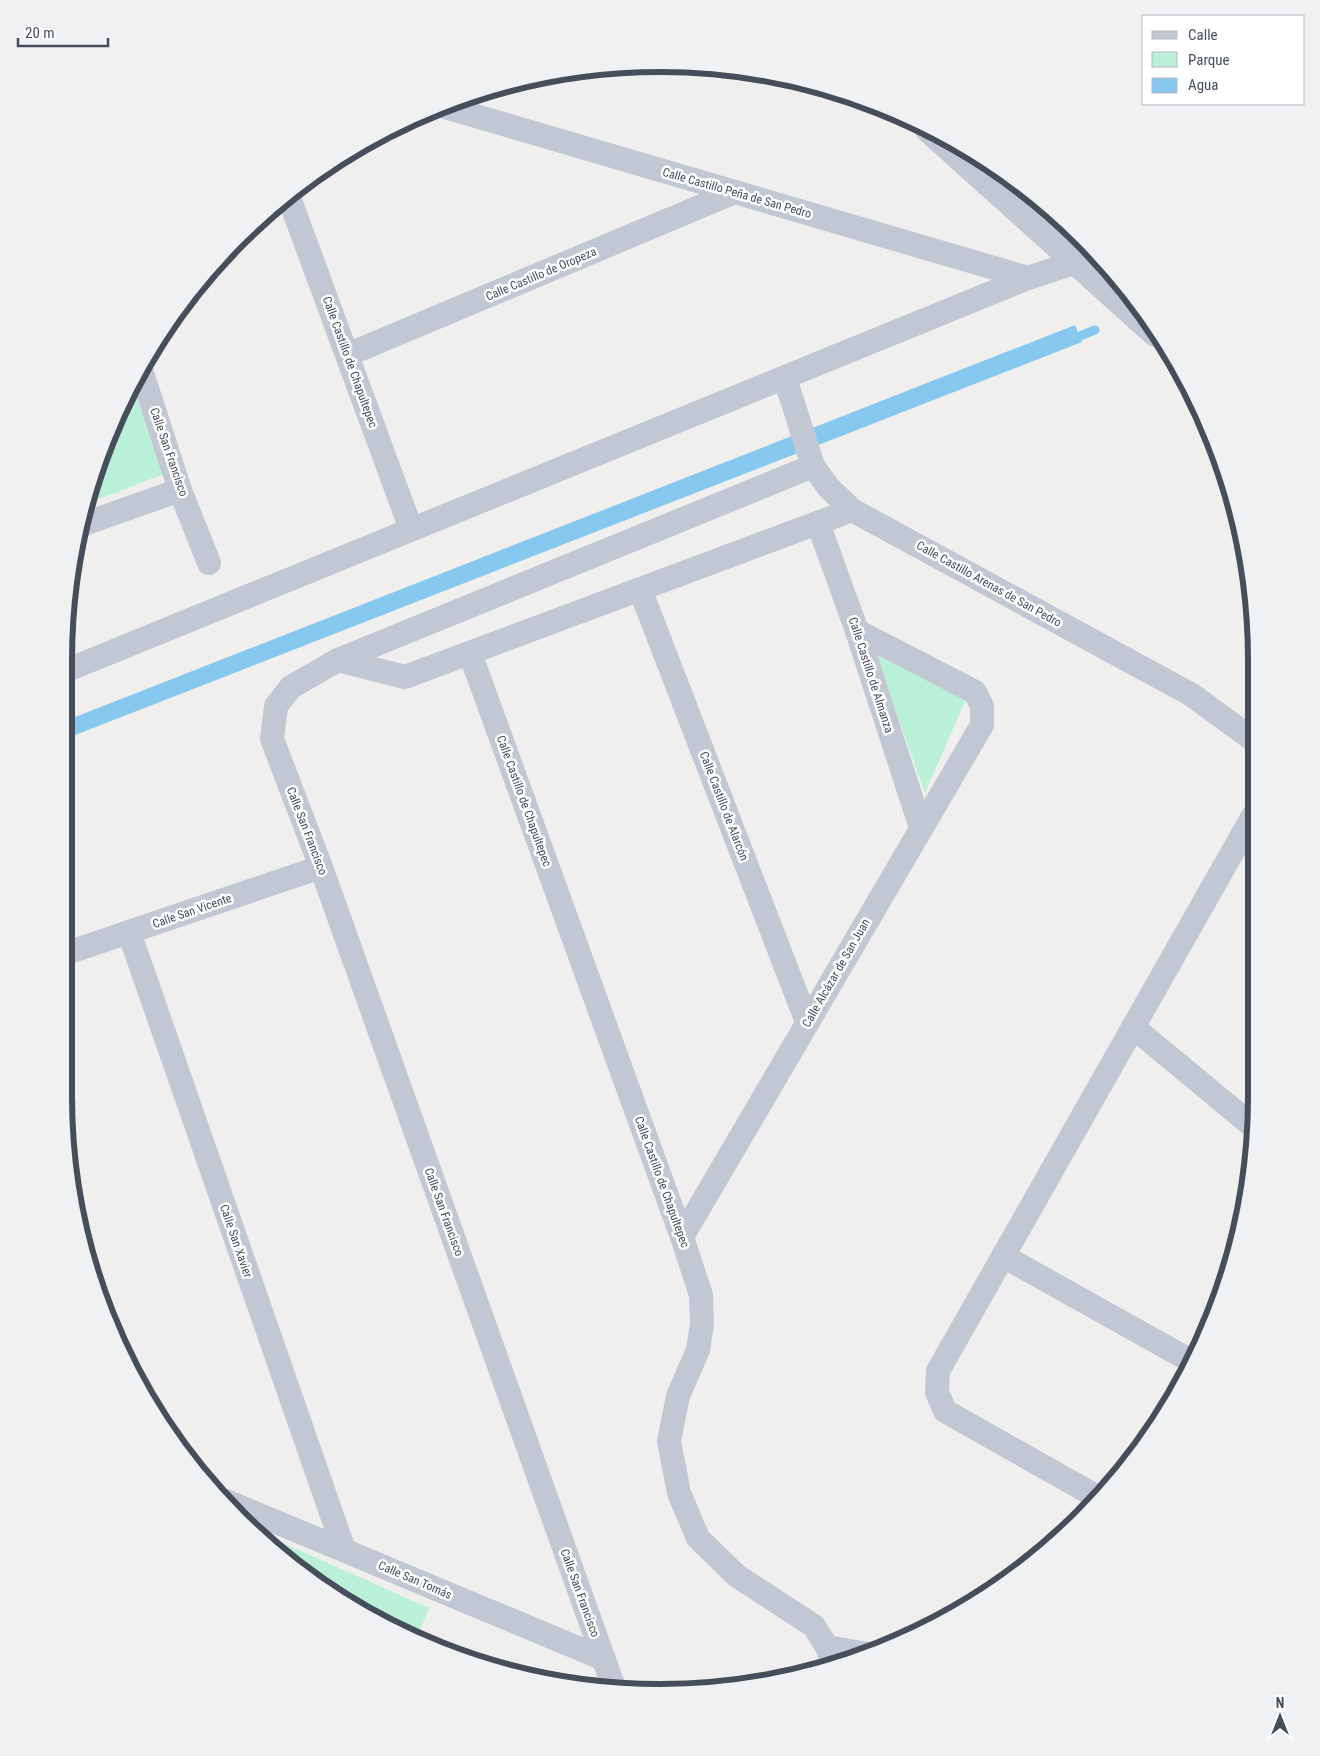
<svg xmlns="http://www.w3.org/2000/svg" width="1320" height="1756" viewBox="0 0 1320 1756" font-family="'Roboto Condensed',sans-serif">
  <rect width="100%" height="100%" fill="#f1efee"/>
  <g fill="#bbf0d8">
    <polygon points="958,144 1053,212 1091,252 1077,257"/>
    <polygon points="132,384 164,474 84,505 125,397"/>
    <polygon points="876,655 967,697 925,793"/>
    <polygon points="254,1530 429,1608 417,1638 396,1631 267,1544"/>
  </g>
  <polygon fill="#87c9ee" points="1075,325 1082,342 65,739 65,721"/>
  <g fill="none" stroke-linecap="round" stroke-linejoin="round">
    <polyline stroke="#87c9ee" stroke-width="9" points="1070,340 1095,330"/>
    <g stroke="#c1c8d4" stroke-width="24">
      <polyline points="445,107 1028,278"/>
      <polyline points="927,130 1155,335"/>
      <polyline points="288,195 411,529"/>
      <polyline points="347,355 735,192"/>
      <polyline points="141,370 180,490 209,563"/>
      <polyline points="785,378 813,466 829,488 852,510 1192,695 1252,739"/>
      <polyline points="818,523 857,631 921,828"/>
      <polyline points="81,525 180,490"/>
      <polyline points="640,589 807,1022"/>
      <polyline points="470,653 682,1237 701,1295 702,1324 698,1350 678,1396 669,1441 679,1493 698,1538 737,1576 814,1626 827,1647 834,1665"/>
      <polyline points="338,660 405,677 852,510"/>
      <polyline points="65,671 1028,278 1094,256"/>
      <polyline points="129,932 344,1550"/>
      <polyline points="64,954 321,867"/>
      <polyline points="1133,1027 1255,1128"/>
      <polyline points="682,1237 982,725 982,706 975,692 857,631"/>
      <polyline points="1003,1256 1191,1361"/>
      <polyline points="1099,1498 945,1411 937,1392 938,1371 1253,816"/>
      <polyline points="226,1501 604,1659"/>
      <polyline points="827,1647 868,1654"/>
      <polyline points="613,1685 321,867 272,739 276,706 291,687 338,660 813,466"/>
    </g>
  </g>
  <g text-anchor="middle" stroke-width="5" stroke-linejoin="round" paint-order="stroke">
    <g font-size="12" fill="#464e5c" stroke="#fff">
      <text transform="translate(737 193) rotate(16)" y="4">Calle Castillo Peña de San Pedro</text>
      <text transform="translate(541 274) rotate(-23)" y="4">Calle Castillo de Oropeza</text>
      <text transform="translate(350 362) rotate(70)" y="4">Calle Castillo de Chapultepec</text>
      <text transform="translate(169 452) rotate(71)" y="4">Calle San Francisco</text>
      <text transform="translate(989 584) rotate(29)" y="4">Calle Castillo Arenas de San Pedro</text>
      <text transform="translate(871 675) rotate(72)" y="4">Calle Castillo de Almanza</text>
      <text transform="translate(524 801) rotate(70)" y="4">Calle Castillo de Chapultepec</text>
      <text transform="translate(724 806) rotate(69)" y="4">Calle Castillo de Alarcón</text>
      <text transform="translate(307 831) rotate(69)" y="4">Calle San Francisco</text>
      <text transform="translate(192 911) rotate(-19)" y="4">Calle San Vicente</text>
      <text transform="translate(836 973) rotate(-60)" y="4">Calle Alcázar de San Juan</text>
      <text transform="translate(662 1182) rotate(70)" y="4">Calle Castillo de Chapultepec</text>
      <text transform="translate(444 1212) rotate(70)" y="4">Calle San Francisco</text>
      <text transform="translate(236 1241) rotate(71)" y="4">Calle San Xavier</text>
      <text transform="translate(415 1580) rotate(23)" y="4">Calle San Tomás</text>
      <text transform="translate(580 1593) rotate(70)" y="4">Calle San Francisco</text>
    </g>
  </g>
  <path d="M0 0H1320V1756H0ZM660 72H660A588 588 0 0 1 1248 660V1096A588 588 0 0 1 660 1684H660A588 588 0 0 1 72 1096V660A588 588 0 0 1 660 72Z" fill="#f0f1f2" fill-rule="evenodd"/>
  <path fill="none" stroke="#464e5c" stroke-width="6" d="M660 72H660A588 588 0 0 1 1248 660V1096A588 588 0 0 1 660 1684H660A588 588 0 0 1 72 1096V660A588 588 0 0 1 660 72Z"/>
  <rect x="1142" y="15" width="162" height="90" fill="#ffffff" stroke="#b5b8be"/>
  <rect x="1152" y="31" width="25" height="8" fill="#c1c8d4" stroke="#b5b8be"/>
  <text x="1188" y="40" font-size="15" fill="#464e5c">Calle</text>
  <rect x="1152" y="52" width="25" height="15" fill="#bbf0d8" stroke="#b5b8be"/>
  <text x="1188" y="65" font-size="15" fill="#464e5c">Parque</text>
  <rect x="1152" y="78" width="25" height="15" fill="#87c9ee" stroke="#b5b8be"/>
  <text x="1188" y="90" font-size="15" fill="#464e5c">Agua</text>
  <g transform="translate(1280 1716)" stroke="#ffffff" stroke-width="4" paint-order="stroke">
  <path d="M0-4L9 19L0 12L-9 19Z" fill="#464e5c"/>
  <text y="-8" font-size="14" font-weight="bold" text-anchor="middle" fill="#464e5c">N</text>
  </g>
  <path d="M18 38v8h90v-8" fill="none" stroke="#464e5c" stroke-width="2.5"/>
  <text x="25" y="38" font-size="15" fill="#464e5c" stroke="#ffffff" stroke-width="4" paint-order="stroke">20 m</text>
</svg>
